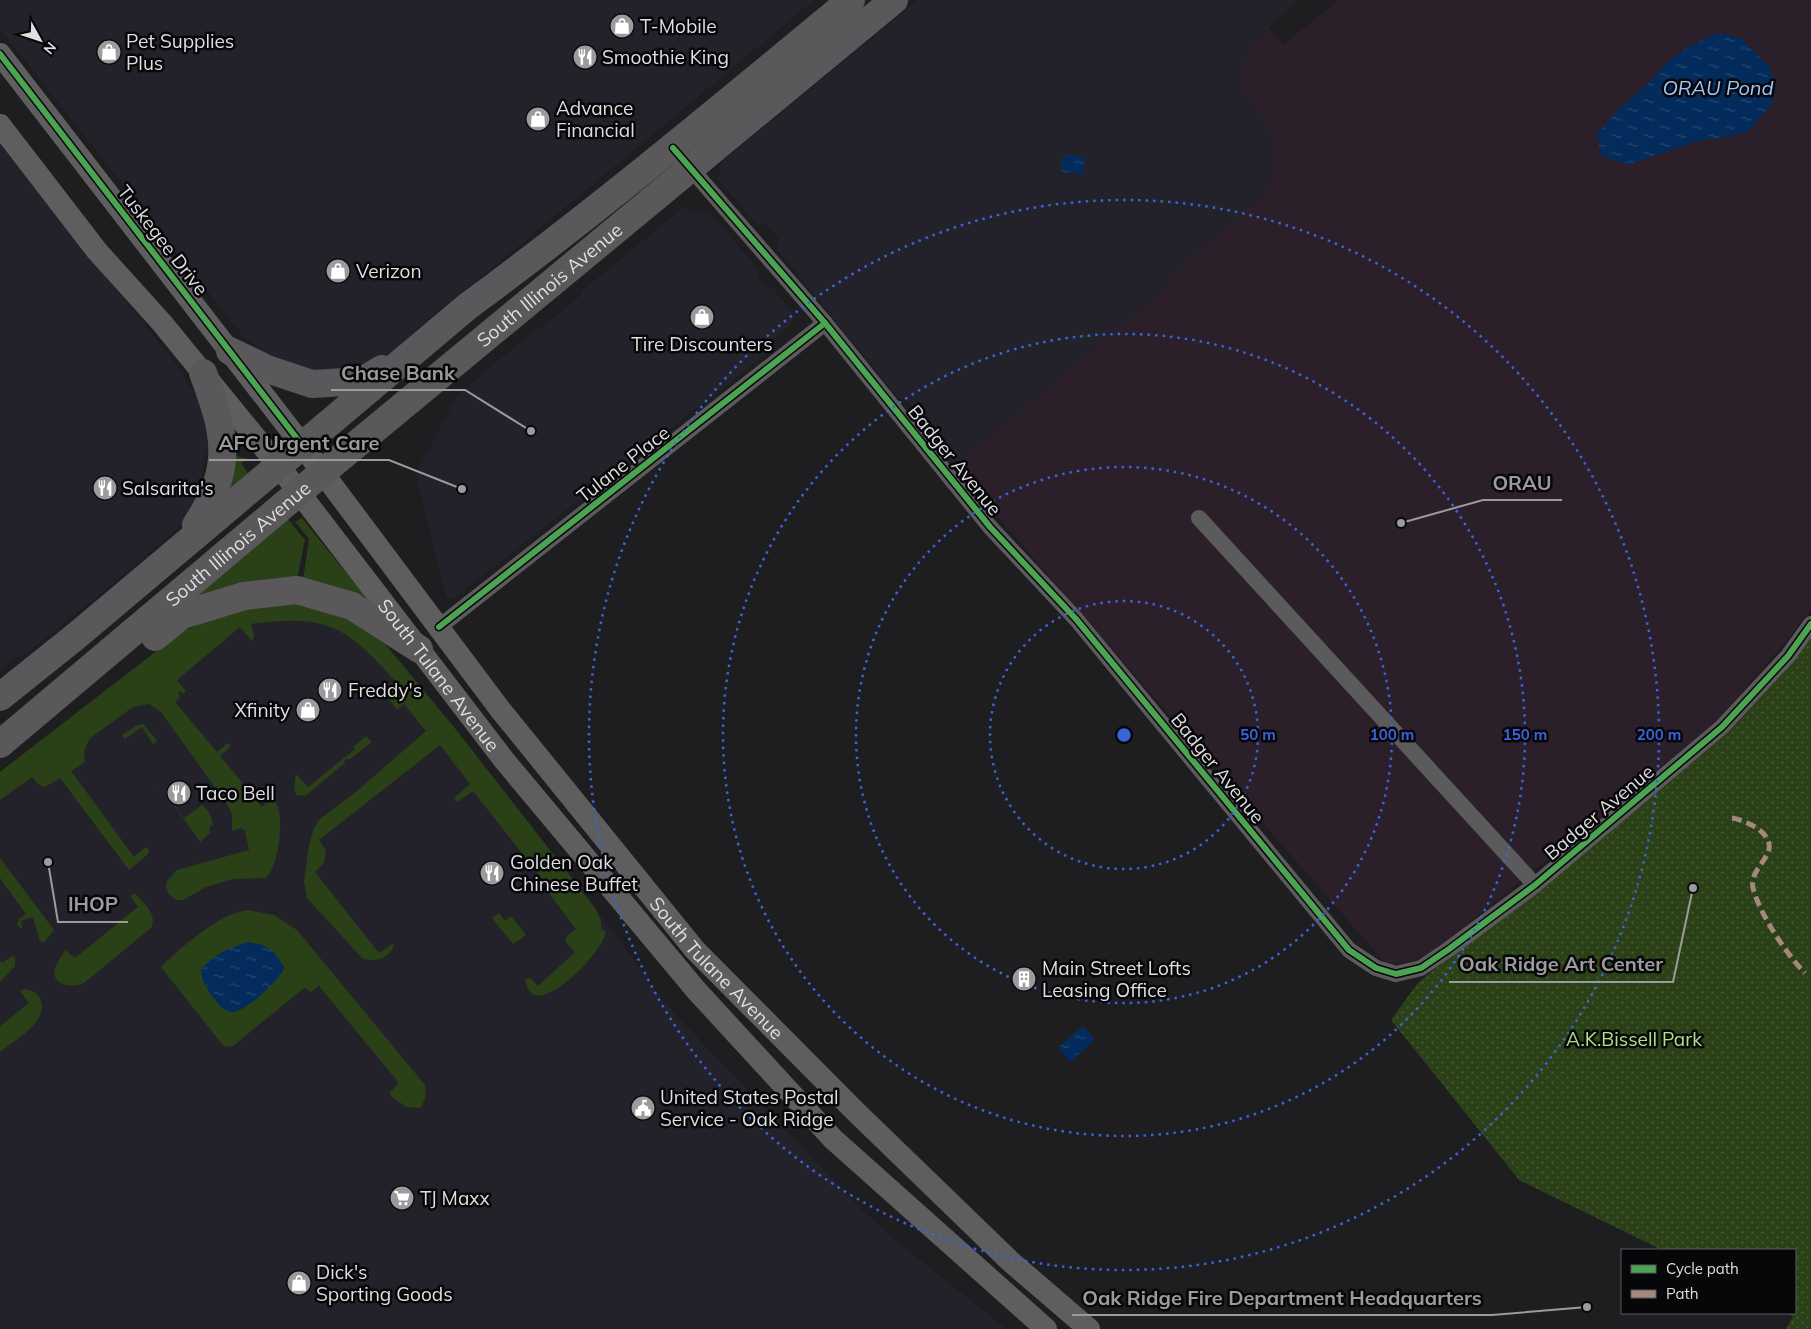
<svg xmlns="http://www.w3.org/2000/svg" width="1811" height="1329" viewBox="0 0 1811 1329" font-family="Mulish,sans-serif">
  <defs>
    <pattern id="park-dots" width="8" height="8" patternUnits="userSpaceOnUse" patternTransform="scale(1.25)"><rect width="8" height="8" fill="#2a4017"/><path d="M2 2h.1M6 6h.1" fill="none" stroke="#485b38" stroke-width="1.8" stroke-linecap="round"/></pattern>
    <pattern id="water-ripples" width="26" height="14" patternUnits="userSpaceOnUse" patternTransform="scale(1.25)"><rect width="26" height="14" fill="#032b5b"/><path d="M2 4q2-2 4 0t4 0M15 11q2-2 4 0t4 0" fill="none" stroke="#274972"/></pattern>
  </defs>
  <rect width="100%" height="100%" fill="#1e1d20"/>
  <g fill="#23222b">
    <polygon points="0,0 814,0 473,284 444,305 396,349 374,362 349,371 300,370 265,354 242,335 0,29"/>
    <polygon points="918,0 1298,0 1256,40 1244,91 1269,130 1276,151 1269,186 1261,198 1168,276 1166,287 954,467 916,422 919,414 905,399 898,398 778,250 776,242 779,239 765,224 757,225 717,178 720,176 719,164"/>
    <polygon points="0,142 178,367 201,405 208,440 208,449 205,449 200,494 182,525 94,599 24,655 10,660 0,671"/>
    <polygon points="685,206 689,211 710,213 759,270 758,277 765,285 773,288 794,315 791,325 772,340 776,346 454,598 446,597 416,473 457,396 537,328 543,327 581,295 582,291"/>
    <polygon points="280,602 395,654 585,893 662,1000 863,1211 896,1241 1007,1329 0,1329 0,772 112,685"/>
  </g>
  <polygon fill="#2b1f2a" points="1339,0 1811,0 1811,609 1789,638 1713,725 1551,860 1544,862 1438,948 1412,961 1395,965 1384,962 954,467 1166,287 1168,276 1261,198 1269,186 1276,151 1269,130 1244,91 1241,71 1256,40 1269,28 1283,45"/>
  <g fill="#2a4017">
    <polygon points="232,455 249,459 241,463 248,473 223,495"/>
    <polygon points="287,518 305,540 297,579 255,581 189,600"/>
    <polygon points="302,518 365,596 365,597 324,583 303,580 309,539 295,522"/>
    <path d="M280 602 307 605 337 612 385 644 458 732 595 908 601 921V929L606 932C602 954 531 1028 525 979L530 978 538 986 575 952 566 942V937L576 929 548 892 550 889 473 791 457 802 454 798 470 784 440 745 319 840 326 851 324 863 315 872 379 953 392 944 394 946C389 959 373 963 362 958L307 898 304 881 309 845 314 828 320 819 356 792 426 731 404 704 397 710 385 694V688L395 681C345 625 327 614 251 624L254 636 252 641 240 627 177 680 186 691 183 694 180 691 178 693 180 697 175 702 217 752 228 743 230 744V747L220 756 246 787 241 790 243 792 247 789 262 807 272 798C287 807 279 868 266 878L233 879 206 887 183 900H176L169 894 166 887 167 881 177 870 249 850 245 831 241 828 232 831V814L227 804 161 712 149 704 133 707 90 738 84 751 85 762 71 771 134 857 145 847 149 849 148 854 129 870 60 778 45 787 38 784 32 777 0 800V772L181 632C213 617 244 608 280 602Z"/>
    <polygon points="143,724 157,741 153,744 142,727 125,739 122,735 136,726"/>
    <polygon points="366,736 372,742 349,760 348,758 344,761 345,763 305,796 296,795 294,788 296,774 308,787 355,749 353,747"/>
    <path d="M157 781 184 818 202 805C209 810 212 817 213 826L210 825 209 831 211 832 200 842Z"/>
    <polygon points="0,858 54,930 44,943 40,941 33,917 21,921 22,928 20,928 17,924 19,919 26,914 0,878"/>
    <path d="M132 894H136C144 904 158 915 151 928L84 983C73 988 50 986 55 968 57 962 62 956 65 950L75 958 138 907 131 897Z"/>
    <path d="M248 910 274 915 297 930 425 1085 426 1096 421 1108 406 1107 391 1096 390 1092 399 1083 319 986 311 992 304 988 233 1046 226 1047 222 1044 161 967C181 947 220 913 248 910Z"/>
    <polygon points="499,913 505,921 511,916 526,935 513,944 492,918"/>
    <polygon points="12,956 15,957 15,966 0,982 0,961 2,963"/>
    <path d="M25 989C32 990 38 993 40 999 50 1021 14 1041 0 1052V1026L29 1003 20 991Z"/>
  </g>
  <polygon fill="url(#park-dots)" points="1811,636 1811,1329 1786,1329 1793,1316 1787,1313 1795,1313 1795,1250 1662,1250 1519,1180 1391,1020 1417,984 1427,975 1565,869 1729,732 1783,673"/>
  <g fill="url(#water-ripples)">
    <polygon points="1717,33 1741,38 1769,66 1776,87 1771,105 1746,133 1694,142 1627,165 1601,155 1597,134 1619,109 1641,90 1670,60 1690,46"/>
    <polygon points="1064,155 1085,157 1083,174 1062,172 1061,161 1063,160"/>
    <path d="M248 942C269 945 273 949 284 967L282 973C274 983 244 1014 231 1012 222 1010 218 1004 213 997 206 988 202 981 201 970 213 954 230 948 248 942Z"/>
    <polygon points="1083,1026 1095,1040 1070,1062 1058,1048"/>
  </g>
  <g fill="none" stroke-linecap="round" stroke-linejoin="round">
    <g stroke="#5c5b5c" stroke-width="16">
      <polyline points="673,148 825,323 990,527 1076,619 1349,950 1376,968 1396,974 1421,968 1449,949 1535,885 1722,727 1788,656 1811,624"/>
      <polyline points="1199,518 1535,885"/>
      <polyline points="439,627 825,323"/>
    </g>
    <g stroke="#5f5e5e" stroke-width="22">
      <path id="s1" d="M0 54 302 445 499 708 695 950 857 1113 1010 1261 1089 1329"/>
      <path id="s2" d="M0 125 97 251 162 323 278 465 504 760 696 990 833 1139 1046 1329"/>
    </g>
    <g stroke="#5a585a" stroke-width="28">
      <polyline points="230,351 267,369 312,384 362,381 382,369"/>
      <path d="M196 525C234 468 226 434 203 373"/>
      <polyline points="155,637 182,615 244,596 297,590 352,606 419,649"/>
      <path d="M0 697 75 637 468 306C600 209 725 104 851 0"/>
      <path id="s3" d="M0 744 323 472 894 0"/>
    </g>
    <path stroke="#a5887d" stroke-width="5" stroke-dasharray="10 5" stroke-linecap="butt" d="M1732 818C1740 819 1750 824 1757 828 1789 852 1748 864 1753 888 1759 913 1787 955 1805 973"/>
    <defs>
      <g id="cycleway">
        <polyline points="0,54 302,445"/>
        <polyline points="673,148 825,323 990,527 1076,619 1349,950 1376,968 1396,974 1421,968 1449,949 1535,885 1722,727 1788,656 1811,624"/>
        <polyline points="439,627 825,323"/>
      </g>
    </defs>
    <use href="#cycleway" stroke="#070709" stroke-width="9"/>
    <use href="#cycleway" stroke="#4ca352" stroke-width="6"/>
  </g>
  <g fill="none" stroke="#3a64da" stroke-width="2.5" stroke-dasharray="2.5 5">
    <circle cx="1124" cy="735" r="134"/>
    <circle cx="1124" cy="735" r="268"/>
    <circle cx="1124" cy="735" r="401"/>
    <circle cx="1124" cy="735" r="535"/>
  </g>
  <defs>
    <symbol id="shop-disc" viewBox="-11 -11 22 22"><circle r="9.5" fill="#9b9b9e" stroke="#070709"/><path d="M-5-2.5h2.3a2.7 3.5 0 0 1 5.4 0H5L5.5 6h-11ZM-1.5-2.5h3a1.5 2.3 0 0 0-3 0Z" fill="#fff"/></symbol>
    <symbol id="restaurant-disc" viewBox="-11 -11 22 22"><circle r="9.5" fill="#9b9b9e" stroke="#070709"/><path d="M-5-6h1v4h1v-4h1v4h1v-4h1v5L-1.5 .5V6h-2V.5L-5-1ZM5-6V6H3V1.5H1.5Q1.5-4 5-6Z" fill="#fff"/></symbol>
    <symbol id="building-disc" viewBox="-11 -11 22 22"><circle r="9.5" fill="#9b9b9e" stroke="#070709"/><path d="M-4-6H4V6H1V3H-1V6H-4ZM-2.5-4.3h1.7v1.8h-1.7ZM.8-4.3h1.7v1.8H.8ZM-2.5-1h1.7V.8h-1.7ZM.8-1h1.7V.8H.8Z" fill="#fff"/></symbol>
    <symbol id="civic-disc" viewBox="-11 -11 22 22"><circle r="9.5" fill="#9b9b9e" stroke="#070709"/><path d="M-.6-6.5H3V-4.5H.6V-3L4-1V1h2V6H-6V1h2V-1L-.6-3ZM-1.2 2.5V6h2.4V2.5Z" fill="#fff"/></symbol>
    <symbol id="supermarket-disc" viewBox="-11 -11 22 22"><circle r="9.5" fill="#9b9b9e" stroke="#070709"/><path d="M-6-5.5h2.5l.6 2H6L4.5 2H-2.5L-4.4-4H-6ZM-1.5 3.2a1.3 1.3 0 1 0 .1 0ZM3 3.2a1.3 1.3 0 1 0 .1 0Z" fill="#fff"/></symbol>
  </defs>
  <g fill-rule="evenodd">
    <use href="#shop-disc" x="608" y="12" width="28" height="28"/>
    <use href="#shop-disc" x="95" y="38" width="28" height="28"/>
    <use href="#restaurant-disc" x="571" y="43" width="28" height="28"/>
    <use href="#shop-disc" x="524" y="105" width="28" height="28"/>
    <use href="#shop-disc" x="324" y="257" width="28" height="28"/>
    <use href="#shop-disc" x="688" y="303" width="28" height="28"/>
    <use href="#restaurant-disc" x="91" y="474" width="28" height="28"/>
    <use href="#restaurant-disc" x="316" y="676" width="28" height="28"/>
    <use href="#shop-disc" x="294" y="696" width="28" height="28"/>
    <use href="#restaurant-disc" x="165" y="779" width="28" height="28"/>
    <use href="#restaurant-disc" x="478" y="859" width="28" height="28"/>
    <use href="#building-disc" x="1010" y="965" width="28" height="28"/>
    <use href="#civic-disc" x="629" y="1094" width="28" height="28"/>
    <use href="#supermarket-disc" x="388" y="1184" width="28" height="28"/>
    <use href="#shop-disc" x="285" y="1269" width="28" height="28"/>
  </g>
  <g text-anchor="middle" stroke-width="5" stroke-linejoin="round" paint-order="stroke">
    <g font-size="19" fill="#dfdfe2" stroke="#070709" text-anchor="start">
      <text x="640" y="33">T-Mobile</text>
      <text x="126" y="48">Pet Supplies<tspan x="126" dy="22">Plus</tspan></text>
      <text x="602" y="64">Smoothie King</text>
      <text x="556" y="115">Advance<tspan x="556" dy="22">Financial</tspan></text>
      <text x="356" y="278">Verizon</text>
      <text x="702" y="351" text-anchor="middle">Tire Discounters</text>
      <text x="122" y="495">Salsarita's</text>
      <text x="348" y="697">Freddy's</text>
      <text x="290" y="717" text-anchor="end">Xfinity</text>
      <text x="196" y="800">Taco Bell</text>
      <text x="510" y="869">Golden Oak<tspan x="510" dy="22">Chinese Buffet</tspan></text>
      <text x="1042" y="975">Main Street Lofts<tspan x="1042" dy="22">Leasing Office</tspan></text>
      <text x="660" y="1104">United States Postal<tspan x="660" dy="22">Service - Oak Ridge</tspan></text>
      <text x="420" y="1205">TJ Maxx</text>
      <text x="316" y="1279">Dick's<tspan x="316" dy="22">Sporting Goods</tspan></text>
    </g>
    <g font-size="19" fill="#dfdfe2" stroke="#070709">
      <text transform="translate(163 240) rotate(52)" y="7">Tuskegee Drive</text>
      <text dy="7" stroke="none"><textPath href="#s3" startOffset="716">South Illinois Avenue</textPath></text>
      <text transform="translate(955 460) rotate(51)" y="7">Badger Avenue</text>
      <text transform="translate(623 464) rotate(-38)" y="7">Tulane Place</text>
      <text dy="7" stroke="none"><textPath href="#s3" startOffset="311">South Illinois Avenue</textPath></text>
      <text dy="7" stroke="none"><textPath href="#s2" startOffset="704">South Tulane Avenue</textPath></text>
      <text transform="translate(1218 768) rotate(51)" y="7">Badger Avenue</text>
      <text transform="translate(1599 812) rotate(-40)" y="7">Badger Avenue</text>
      <text dy="7" stroke="none"><textPath href="#s1" startOffset="1162">South Tulane Avenue</textPath></text>
    </g>
    <g font-size="19" fill="#ace384" stroke="#070709">
      <text x="1634" y="1046">A.K.Bissell Park</text>
    </g>
    <g font-size="20" font-style="italic" fill="#a0c6f8" stroke="#070709">
      <text x="1718" y="95">ORAU Pond</text>
    </g>
  </g>
  <circle cx="1124" cy="735" r="8" fill="#3a64da" stroke="#070709" stroke-width="2.5"/>
  <g font-size="15" text-anchor="middle" font-weight="bold" fill="#3a64da" stroke="#070709" stroke-width="5" stroke-linejoin="round" paint-order="stroke">
    <text x="1258" y="740">50 m</text>
    <text x="1392" y="740">100 m</text>
    <text x="1525" y="740">150 m</text>
    <text x="1659" y="740">200 m</text>
  </g>
  <path fill="none" stroke="#9b9b9e" stroke-width="2" d="M531 431L465 390H331M462 489L389 460H209M1401 523L1483 500H1562M48 862L58 922H128M1693 888L1673 982H1449M1587 1307L1492 1315H1072"/>
  <g fill="#9b9b9e" stroke="#070709" stroke-width="2">
    <circle cx="531" cy="431" r="5"/>
    <circle cx="462" cy="489" r="5"/>
    <circle cx="1401" cy="523" r="5"/>
    <circle cx="48" cy="862" r="5"/>
    <circle cx="1693" cy="888" r="5"/>
    <circle cx="1587" cy="1307" r="5"/>
  </g>
  <g font-size="20" text-anchor="middle" font-weight="bold" fill="#9b9b9e" stroke="#070709" stroke-width="5" stroke-linejoin="round" paint-order="stroke">
    <text x="398" y="380">Chase Bank</text>
    <text x="299" y="450">AFC Urgent Care</text>
    <text x="1522" y="490">ORAU</text>
    <text x="93" y="911">IHOP</text>
    <text x="1561" y="971">Oak Ridge Art Center</text>
    <text x="1282" y="1305">Oak Ridge Fire Department Headquarters</text>
  </g>
  <rect x="1621" y="1249" width="175" height="65" fill="#070709" stroke="#5d5d60"/>
  <rect x="1631" y="1265" width="25" height="8" fill="#4ca352" stroke="#5d5d60"/>
  <text x="1666" y="1274" font-size="15" fill="#dfdfe2">Cycle path</text>
  <rect x="1631" y="1290" width="25" height="8" fill="#a5887d" stroke="#5d5d60"/>
  <text x="1666" y="1299" font-size="15" fill="#dfdfe2">Path</text>
  <g transform="translate(40 40) rotate(130)" stroke="#070709" stroke-width="4" paint-order="stroke">
  <path d="M0-4L9 19L0 12L-9 19Z" fill="#dfdfe2"/>
  <text y="-8" font-size="14" font-weight="bold" text-anchor="middle" fill="#dfdfe2">N</text>
  </g>
</svg>
